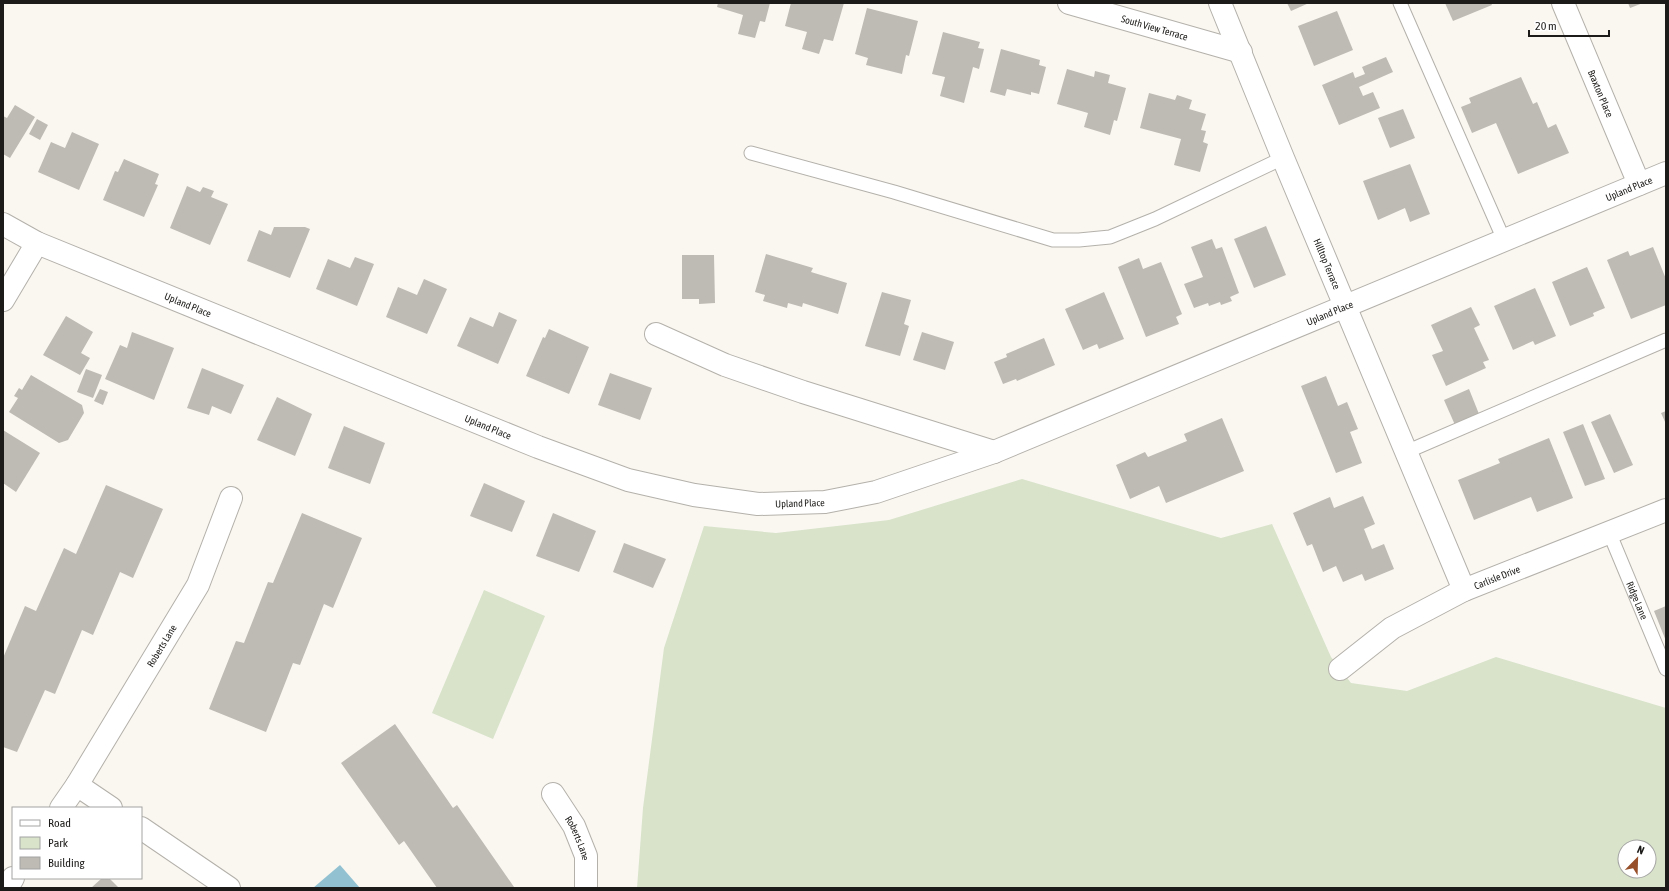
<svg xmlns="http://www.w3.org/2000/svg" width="1669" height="891" viewBox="0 0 1669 891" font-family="'Asap Condensed',sans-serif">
  <rect width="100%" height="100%" fill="#faf7f1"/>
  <g fill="#d8e3ca" fill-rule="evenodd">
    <path d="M1022 479 1221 538 1272 524 1331 657 1351 683 1407 691 1496 657 1666 708V888H637L643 808 664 648 704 526 776 533 889 520ZM1625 847H1649V871H1625Z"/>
    <polygon points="484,590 545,616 493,739 432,713"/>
  </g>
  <polygon fill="#92c2d2" points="340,865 360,888 313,888"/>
  <g fill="#bebab4">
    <polygon points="718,3 770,3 765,22 760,21 755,38 738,34 743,15 717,7"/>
    <polygon points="791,3 844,3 833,41 824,39 819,54 802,49 807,32 785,26"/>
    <polygon points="1287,3 1309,3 1291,11"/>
    <polygon points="1445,3 1491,3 1492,5 1453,21"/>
    <polygon points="1628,3 1643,3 1630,8"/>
    <polygon points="867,8 918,21 909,56 906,55 902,74 866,65 868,58 855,54"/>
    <polygon points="1337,11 1353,50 1314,66 1298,26"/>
    <polygon points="943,32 980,42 978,48 984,49 979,69 973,67 964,103 940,96 945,77 932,74"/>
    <polygon points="1001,49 1040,60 1039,65 1046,67 1039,94 1031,92 1031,95 1007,89 1005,96 990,92"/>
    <polygon points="1386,57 1393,72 1359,87 1363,96 1373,92 1380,108 1339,125 1322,85 1353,72 1355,78 1365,74 1362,67"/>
    <polygon points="1067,69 1094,77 1095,71 1110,75 1108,83 1126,88 1117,121 1114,120 1110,135 1084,127 1088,113 1057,104"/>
    <polygon points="1521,77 1533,104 1537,102 1548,128 1556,124 1569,153 1518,174 1496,123 1472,133 1461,107 1471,103 1469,98"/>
    <polygon points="1149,93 1175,100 1177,95 1192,100 1189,109 1206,114 1201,130 1206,131 1203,142 1208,144 1200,172 1174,165 1181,139 1140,128"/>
    <polygon points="15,105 35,117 10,158 3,154 3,116 7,118"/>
    <polygon points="1403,109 1415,138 1390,148 1378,118"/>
    <polygon points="37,119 48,125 40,140 29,134"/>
    <polygon points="72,132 99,144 79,190 38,172 51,142 65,148"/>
    <polygon points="124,159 159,174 155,184 158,185 144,217 103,200 115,171 118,172"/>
    <polygon points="1410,164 1430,214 1410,222 1405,208 1378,220 1363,181"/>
    <polygon points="187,186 200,192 203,187 214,191 211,197 228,204 210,245 170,228"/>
    <polygon points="1266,226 1286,275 1254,288 1234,239"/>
    <polygon points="274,227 305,227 310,229 290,278 247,261 259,230 271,235"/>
    <polygon points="1212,239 1216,249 1222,247 1239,293 1230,297 1232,301 1221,305 1220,302 1209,306 1208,303 1194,308 1184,284 1203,277 1191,247"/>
    <polygon points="1653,247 1666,279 1666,305 1631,319 1607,260 1628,251 1630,256"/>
    <polygon points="766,254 813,268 811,272 847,283 838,314 803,303 802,307 788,303 787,308 763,301 765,295 755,292"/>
    <polygon points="682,255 714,255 715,303 699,304 699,299 682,299"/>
    <polygon points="355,257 374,264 357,306 316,289 328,259 350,268"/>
    <polygon points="1139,258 1143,269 1161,262 1182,314 1176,317 1179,324 1146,337 1118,267"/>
    <polygon points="1587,267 1605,308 1593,313 1594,316 1570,326 1552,282"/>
    <polygon points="424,279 447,289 427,334 386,317 398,287 417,295"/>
    <polygon points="1535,288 1556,336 1535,345 1533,341 1513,350 1494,306"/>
    <polygon points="882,292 911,300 904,324 909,326 900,356 865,346"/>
    <polygon points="1104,292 1124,339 1099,349 1097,344 1083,350 1065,309"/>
    <polygon points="1471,307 1480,325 1474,328 1489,360 1483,362 1486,368 1446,386 1432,355 1443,351 1431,325"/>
    <polygon points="499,312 517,320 498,364 457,346 470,317 493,327"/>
    <polygon points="66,316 93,332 81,353 90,358 80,375 43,355"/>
    <polygon points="549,329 589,347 569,394 526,376 543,337 545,338"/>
    <polygon points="132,332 174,348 154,400 105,379 120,345 127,348"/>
    <polygon points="922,332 954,342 945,370 913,360"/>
    <polygon points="1044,338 1055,365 1017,381 1016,379 1003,384 994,362 1007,357 1006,354"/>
    <polygon points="202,368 244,385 231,414 212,406 209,415 187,408"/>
    <polygon points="86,369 102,375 93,398 77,392"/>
    <polygon points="610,373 652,388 640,420 598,405"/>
    <polygon points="31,375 82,405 84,413 68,440 59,443 9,412 18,398 14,396 19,388 22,390"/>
    <polygon points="1326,376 1338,406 1347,402 1358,429 1350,432 1362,463 1336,473 1301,386"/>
    <polygon points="100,389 108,392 103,405 94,401"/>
    <polygon points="1469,389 1479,414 1455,425 1444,400"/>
    <polygon points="277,397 312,414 295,456 257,440"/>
    <polygon points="1666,411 1666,424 1661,413"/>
    <polygon points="1610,414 1633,465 1614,473 1591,422"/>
    <polygon points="1222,418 1244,471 1166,503 1159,486 1130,499 1116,465 1145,452 1148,457 1187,441 1184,434"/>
    <polygon points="1583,424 1605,479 1585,486 1563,432"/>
    <polygon points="344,426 385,443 370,484 328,468"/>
    <polygon points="3,430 40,453 16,492 3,483"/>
    <polygon points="1549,438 1573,498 1537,512 1531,497 1474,520 1458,480 1500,463 1498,459"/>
    <polygon points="484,483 525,501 512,532 470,516"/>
    <polygon points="106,485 163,509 133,578 120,572 93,635 82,630 55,694 45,690 17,752 3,747 3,658 25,606 36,611 64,548 76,554"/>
    <polygon points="1363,496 1375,524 1364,529 1372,549 1384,544 1394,569 1365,581 1362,574 1343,582 1336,566 1323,572 1312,544 1307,546 1293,513 1330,497 1334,508"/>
    <polygon points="302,513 362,538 333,608 324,604 300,665 293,663 266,732 209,709 236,641 244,643 268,582 273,583"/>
    <polygon points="553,513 596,531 579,572 536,556"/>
    <polygon points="624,543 666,559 653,588 613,572"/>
    <polygon points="1666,606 1666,641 1654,611"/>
    <polygon points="395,724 453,808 457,805 514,887 512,888 437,888 404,841 399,845 341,763"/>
    <polygon points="102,878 109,878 119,888 91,888"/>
  </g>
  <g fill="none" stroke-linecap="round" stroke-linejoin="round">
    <defs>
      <g id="lane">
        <polyline points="1400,3 1504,240"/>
        <polyline points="751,153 894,192 1053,240 1079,240 1110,237 1155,219 1283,158"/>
        <polyline points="1406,452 1666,340"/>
        <path id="s1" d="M1609 532 1666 669"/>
      </g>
      <g id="street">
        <path id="s2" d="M1069 3 1241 52"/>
        <path id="s3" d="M1220 3 1283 158 1464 590"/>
        <path id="s4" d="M1563 3 1639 184"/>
        <path id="s5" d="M3 224 37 243 538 447 628 480 694 495 758 504 825 502 876 492 994 452 1666 173"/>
        <polyline points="3,300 37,243"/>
        <polyline points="656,334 725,365 803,392 994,452"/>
        <path id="s6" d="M1340 669 1392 628 1464 590 1666 510"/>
        <polyline points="77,785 111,808"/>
        <path id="s7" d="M553 794 574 826 586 856V888"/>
        <path id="s8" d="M61 808 77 785 198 585 231 498"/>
        <polyline points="141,828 229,888"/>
        <polyline points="7,888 13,878"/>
      </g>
    </defs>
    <use href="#lane" stroke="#b4b1ab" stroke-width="15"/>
    <use href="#street" stroke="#b4b1ab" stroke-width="24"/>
    <use href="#lane" stroke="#fff" stroke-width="13"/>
    <use href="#street" stroke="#fff" stroke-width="22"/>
  </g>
  <g text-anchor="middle" stroke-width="4" stroke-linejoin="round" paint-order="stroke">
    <g font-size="10" fill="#1c1b19" stroke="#fff">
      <text dy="4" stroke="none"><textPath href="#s2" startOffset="89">South View Terrace</textPath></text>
      <text dy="4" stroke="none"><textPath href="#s4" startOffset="98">Braxton Place</textPath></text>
      <text dy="4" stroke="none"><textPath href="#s5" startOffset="1739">Upland Place</textPath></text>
      <text dy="4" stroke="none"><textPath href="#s3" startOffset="282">Hilltop Terrace</textPath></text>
      <text dy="4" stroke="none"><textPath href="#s5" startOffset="202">Upland Place</textPath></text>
      <text dy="4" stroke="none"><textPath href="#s5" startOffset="1415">Upland Place</textPath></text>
      <text dy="4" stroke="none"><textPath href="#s5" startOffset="526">Upland Place</textPath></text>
      <text dy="4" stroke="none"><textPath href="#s5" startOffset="850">Upland Place</textPath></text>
      <text dy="4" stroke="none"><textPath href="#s6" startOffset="183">Carlisle Drive</textPath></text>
      <text dy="4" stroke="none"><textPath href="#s1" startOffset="74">Ridge Lane</textPath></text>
      <text dy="4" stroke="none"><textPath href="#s8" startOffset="191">Roberts Lane</textPath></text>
      <text dy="4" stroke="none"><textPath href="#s7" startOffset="51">Roberts Lane</textPath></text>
    </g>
  </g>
  <rect width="1669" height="891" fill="none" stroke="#1c1b19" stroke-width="8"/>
  <rect x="12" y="807" width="130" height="72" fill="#ffffff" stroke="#a4a4a3"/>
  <rect x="20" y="820" width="20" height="6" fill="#ffffff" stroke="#a4a4a3"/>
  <text x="48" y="827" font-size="12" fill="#1c1b19">Road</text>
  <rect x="20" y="837" width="20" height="12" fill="#d8e3ca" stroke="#a4a4a3"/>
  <text x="48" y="847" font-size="12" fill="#1c1b19">Park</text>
  <rect x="20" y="857" width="20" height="12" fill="#bebab4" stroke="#a4a4a3"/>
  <text x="48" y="867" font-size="12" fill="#1c1b19">Building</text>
  <g transform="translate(1637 859) rotate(23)"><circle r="19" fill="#ffffff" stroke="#a4a4a3"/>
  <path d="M0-3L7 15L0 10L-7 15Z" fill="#97502a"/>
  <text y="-6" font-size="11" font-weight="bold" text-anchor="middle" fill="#1c1b19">N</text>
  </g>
  <path d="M1529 30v6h80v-6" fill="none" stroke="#1c1b19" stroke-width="2"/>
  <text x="1535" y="30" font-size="12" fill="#1c1b19" stroke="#ffffff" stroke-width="3" paint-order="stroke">20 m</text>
</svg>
